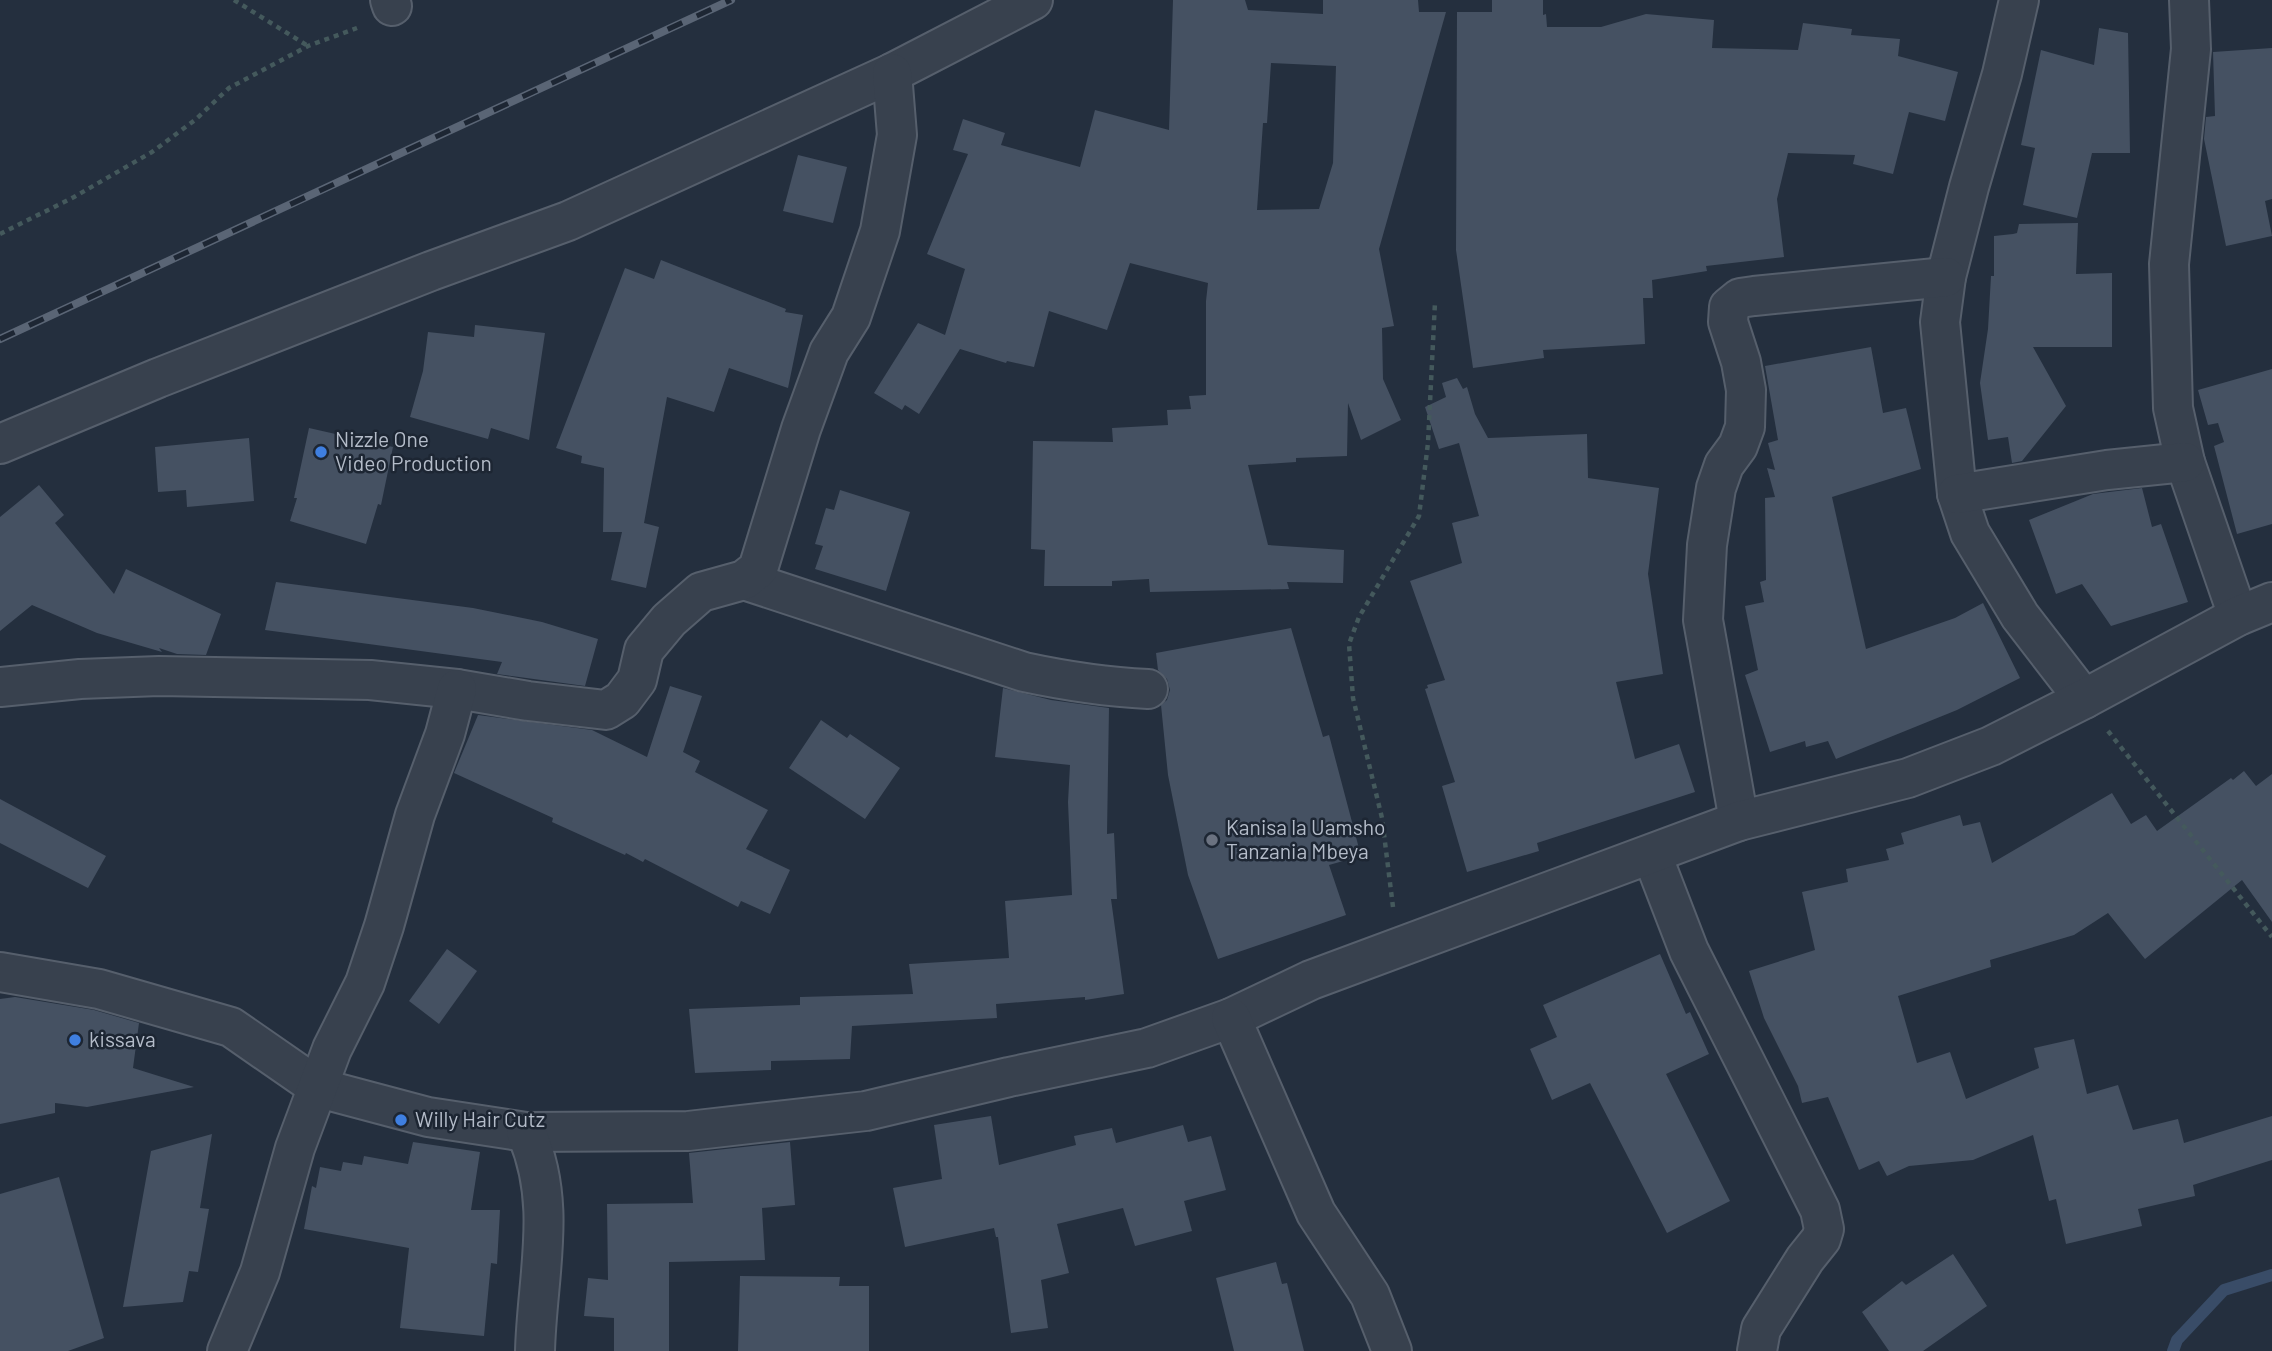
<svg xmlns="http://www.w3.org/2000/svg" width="2272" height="1351" viewBox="0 0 2272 1351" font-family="Barlow,sans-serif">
  <rect width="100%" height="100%" fill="#242f3e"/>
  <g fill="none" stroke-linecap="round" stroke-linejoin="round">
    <polyline stroke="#394c67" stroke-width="12" points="2173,1351 2177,1340 2224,1290 2272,1275"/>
  </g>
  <g fill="#455162" fill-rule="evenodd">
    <path d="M1173 0H1245L1248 10 1323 14V0H1418L1419 12H1446L1379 249 1394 326 1382 328 1383 379 1401 420 1361 440 1348 403 1347 456 1296 458V462L1248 465 1268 545 1344 550 1343 583 1287 582 1289 589 1150 592 1149 579 1112 581V586H1044L1045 550 1031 549 1033 441 1113 442 1112 428 1168 425 1167 410 1191 409 1189 396 1206 395V301L1208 283 1130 263 1107 330 1049 311 1034 367 1007 361 1006 363 960 349 919 414 905 405 902 410 874 393 918 323 945 335 965 269 927 254 968 154 953 150 963 119 1005 133 1001 145 1080 167 1095 110 1169 130ZM1271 63 1336 66 1333 163 1319 209 1257 210 1263 123H1267Z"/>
    <polygon points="1492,0 1543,0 1543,15 1546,14 1547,27 1601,27 1646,14 1714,20 1712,48 1798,50 1803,23 1852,29 1851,35 1900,39 1898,56 1958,72 1945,121 1909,112 1893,174 1853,164 1855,155 1788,153 1777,199 1784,257 1706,266 1707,271 1652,280 1653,298 1643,298 1645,344 1543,350 1544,358 1473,368 1456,250 1457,12 1492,12"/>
    <polygon points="2099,28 2128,33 2130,153 2092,153 2077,218 2023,205 2035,148 2021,145 2041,50 2094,65"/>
    <polygon points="2272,48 2272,199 2265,201 2272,236 2226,246 2204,139 2206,117 2215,116 2213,52"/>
    <polygon points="798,155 847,167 833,223 783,211"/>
    <polygon points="2078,223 2076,274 2112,273 2112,347 2033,347 2066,406 2022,461 2012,463 2008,437 1988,440 1980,383 1988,329 1991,276 1994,276 1994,236 2013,234 2017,233 2019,224"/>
    <polygon points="661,260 786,309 785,312 803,315 788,388 729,368 714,412 667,397 644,523 659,527 646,588 611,580 622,532 603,532 604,468 581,463 582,456 556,448 625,268 654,279"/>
    <polygon points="475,325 545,333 529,440 491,428 488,439 410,417 423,371 428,332 474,337"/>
    <polygon points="1871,347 1883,413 1906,408 1921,469 1832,497 1866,649 1955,618 1983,603 2020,678 1957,710 1836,759 1828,741 1806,747 1805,741 1770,752 1745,675 1758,670 1745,606 1764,602 1760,582 1766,580 1765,498 1775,497 1767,468 1775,470 1768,443 1778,440 1765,366"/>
    <polygon points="2272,369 2272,524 2237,534 2214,446 2224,442 2218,423 2208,425 2198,390"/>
    <polygon points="1457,378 1463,389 1467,387 1475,414 1488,438 1587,434 1588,478 1659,488 1648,574 1663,674 1616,682 1635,759 1679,744 1695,792 1537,843 1539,851 1467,872 1442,786 1455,782 1425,689 1428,688 1427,685 1445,680 1410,581 1462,563 1452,523 1479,516 1459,443 1439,449 1425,407 1446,397 1442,383"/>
    <polygon points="309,428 393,447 381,505 378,504 366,544 290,521 297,498 294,498"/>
    <polygon points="249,438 254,501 187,507 186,490 158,492 155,447"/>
    <polygon points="39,485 64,515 55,523 114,594 126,569 221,614 206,655 177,654 159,648 162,652 97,633 32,605 0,631 0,517"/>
    <polygon points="2142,488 2152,527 2161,524 2188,602 2111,626 2082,584 2056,594 2029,520 2093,494"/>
    <polygon points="840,490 910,512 886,591 815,569 823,546 815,544 826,508 834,510"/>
    <polygon points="276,582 473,608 542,622 598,639 585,686 497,674 502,662 265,630"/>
    <polygon points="1291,628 1323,737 1329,735 1361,856 1329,865 1346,915 1218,959 1188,875 1168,775 1161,705 1167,700 1170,690 1167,679 1158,670 1156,653"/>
    <polygon points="670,686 702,696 683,752 700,761 695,772 768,810 746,849 790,870 770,914 741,901 738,907 645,859 643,862 626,853 625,855 552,822 553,818 454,773 478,715 592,730 647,757"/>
    <polygon points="1003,688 1051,700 1109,708 1107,834 1114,833 1117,899 1111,899 1124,994 1085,1000 1085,997 996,1004 997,1018 852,1026 850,1059 771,1061 771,1070 695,1073 689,1009 800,1005 800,997 913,994 909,964 1009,958 1005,901 1072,895 1068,802 1070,765 995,757"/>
    <polygon points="821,720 847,738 850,734 900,768 865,819 789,768"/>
    <polygon points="2244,771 2256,786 2272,774 2272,922 2242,880 2145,959 2108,913 2074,935 1990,960 1991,967 1898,996 1917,1063 1950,1052 1966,1099 2039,1068 2034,1048 2074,1039 2087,1094 2118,1085 2133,1130 2178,1119 2184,1143 2272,1116 2272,1160 2193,1185 2195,1196 2138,1209 2142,1226 2066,1244 2056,1199 2049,1201 2033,1135 1973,1160 1909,1166 1887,1176 1879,1161 1859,1170 1828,1097 1802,1103 1798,1086 1764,1018 1749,971 1815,950 1802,892 1848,882 1846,869 1889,860 1886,849 1904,844 1901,833 1960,815 1963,826 1980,822 1992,863 2112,793 2131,824 2146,815 2157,831 2231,778 2233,780"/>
    <polygon points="0,799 106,856 88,888 0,843"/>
    <polygon points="447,949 477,971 439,1024 409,1001"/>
    <polygon points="1660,954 1686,1014 1690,1012 1709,1054 1666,1074 1730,1201 1667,1233 1590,1083 1552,1100 1530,1049 1557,1037 1543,1005"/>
    <polygon points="15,997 94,1010 139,1023 133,1068 194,1087 87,1107 55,1103 55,1113 0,1124 0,999"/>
    <polygon points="991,1116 999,1165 1076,1145 1074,1136 1112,1128 1116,1143 1183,1125 1188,1142 1211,1136 1226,1190 1184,1201 1192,1231 1135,1246 1123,1208 1057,1224 1069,1273 1041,1280 1048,1328 1011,1333 998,1237 996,1237 994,1228 905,1247 893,1188 942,1179 934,1125"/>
    <polygon points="212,1134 200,1208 209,1209 198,1272 189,1271 183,1302 123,1307 151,1151"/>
    <polygon points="413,1142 480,1152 471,1210 500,1210 497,1264 491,1263 484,1336 400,1328 409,1248 304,1229 312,1186 316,1188 320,1167 341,1171 343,1162 362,1165 364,1156 408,1164"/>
    <polygon points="790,1142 795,1205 762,1208 765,1260 669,1262 669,1351 614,1351 614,1318 584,1316 588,1278 608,1280 607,1204 693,1203 689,1153"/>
    <polygon points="59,1177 104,1338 68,1351 0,1351 0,1194"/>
    <polygon points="1953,1254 1987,1306 1923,1351 1889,1351 1862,1312 1902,1281 1906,1285"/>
    <polygon points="1276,1262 1282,1284 1287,1283 1304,1351 1234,1351 1216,1278"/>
    <polygon points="740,1276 840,1277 839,1286 869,1286 869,1351 738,1351"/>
  </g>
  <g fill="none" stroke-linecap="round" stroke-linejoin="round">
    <defs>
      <g id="minor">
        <polyline points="390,0 392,6"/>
        <polyline points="2019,0 2002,74 1969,187 1946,277 1940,322 1957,494 1970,533 2020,616 2084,699"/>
        <polyline points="2189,0 2191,49 2169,264 2173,408 2185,462 2238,616"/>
        <polyline points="0,444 158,378 431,271 568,221 892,73 1033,0"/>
        <polyline points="1957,494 2107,470 2185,462"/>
        <path d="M744 580 1024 672C1066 681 1106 687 1148 689"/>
        <polyline points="0,687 80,679 159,676 370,680 457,689 528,701 606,710 622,700 637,680 644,650 669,620 701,592 744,580 758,569 801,429 829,352 851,317 880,231 897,135 892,73"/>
        <polyline points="1739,821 1703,620 1707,545 1716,488 1724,465 1738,446 1745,427 1746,390 1741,362 1728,322 1729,307 1740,298 1754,296 1946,277"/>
        <polyline points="1652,855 1689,951 1820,1210 1824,1229 1821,1239 1805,1259 1761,1329 1757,1351"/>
        <polyline points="0,972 99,989 231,1027 319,1088 428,1117 526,1132 688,1131 866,1111 1009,1077 1147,1048 1231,1018 1311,980 1739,821 1908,778 1991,746 2084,699 2238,616 2272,602"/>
        <polyline points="1231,1018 1316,1213 1370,1295 1392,1351"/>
        <path d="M526 1132C558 1204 537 1275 535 1351"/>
        <polyline points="227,1351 260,1272 295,1148 332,1049 365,983 384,926 415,815 445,734 457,689"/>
      </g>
    </defs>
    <use href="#minor" stroke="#565f6c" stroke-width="42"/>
    <g stroke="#44595c" stroke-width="4.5" stroke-dasharray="5 5" stroke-linecap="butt">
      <polyline points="234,0 308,46"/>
      <polyline points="0,234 74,197 152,152 195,120 229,88 308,46 357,28"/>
      <polyline points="2108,731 2272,937"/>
      <polyline points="1393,907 1382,818 1353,698 1349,644 1359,617 1419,516 1428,443 1435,302"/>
    </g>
    <use href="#minor" stroke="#38414e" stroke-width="38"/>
    <defs>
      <polyline id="rail" points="0,339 731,0"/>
    </defs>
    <use href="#rail" stroke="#5a6575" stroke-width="8"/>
    <use href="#rail" stroke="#1d2633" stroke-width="5" stroke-dasharray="16" stroke-linecap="butt"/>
  </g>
  <g fill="#3f7fe0" stroke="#1d2633" stroke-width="2.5">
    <circle cx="321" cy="452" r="7"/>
    <circle cx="75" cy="1040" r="7"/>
    <circle cx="401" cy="1120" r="7"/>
  </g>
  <circle fill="#6b7280" stroke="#1d2633" stroke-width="2.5" cx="1212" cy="840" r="7"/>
  <g text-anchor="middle" stroke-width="5" stroke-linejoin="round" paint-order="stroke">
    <g font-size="21" fill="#b4bcc9" stroke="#1d2633" text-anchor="start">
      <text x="335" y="447">Nizzle One<tspan x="335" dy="24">Video Production</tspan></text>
      <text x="1226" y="835">Kanisa la Uamsho<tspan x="1226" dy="24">Tanzania Mbeya</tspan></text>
      <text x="89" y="1047">kissava</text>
      <text x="415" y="1127">Willy Hair Cutz</text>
    </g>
  </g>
</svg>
